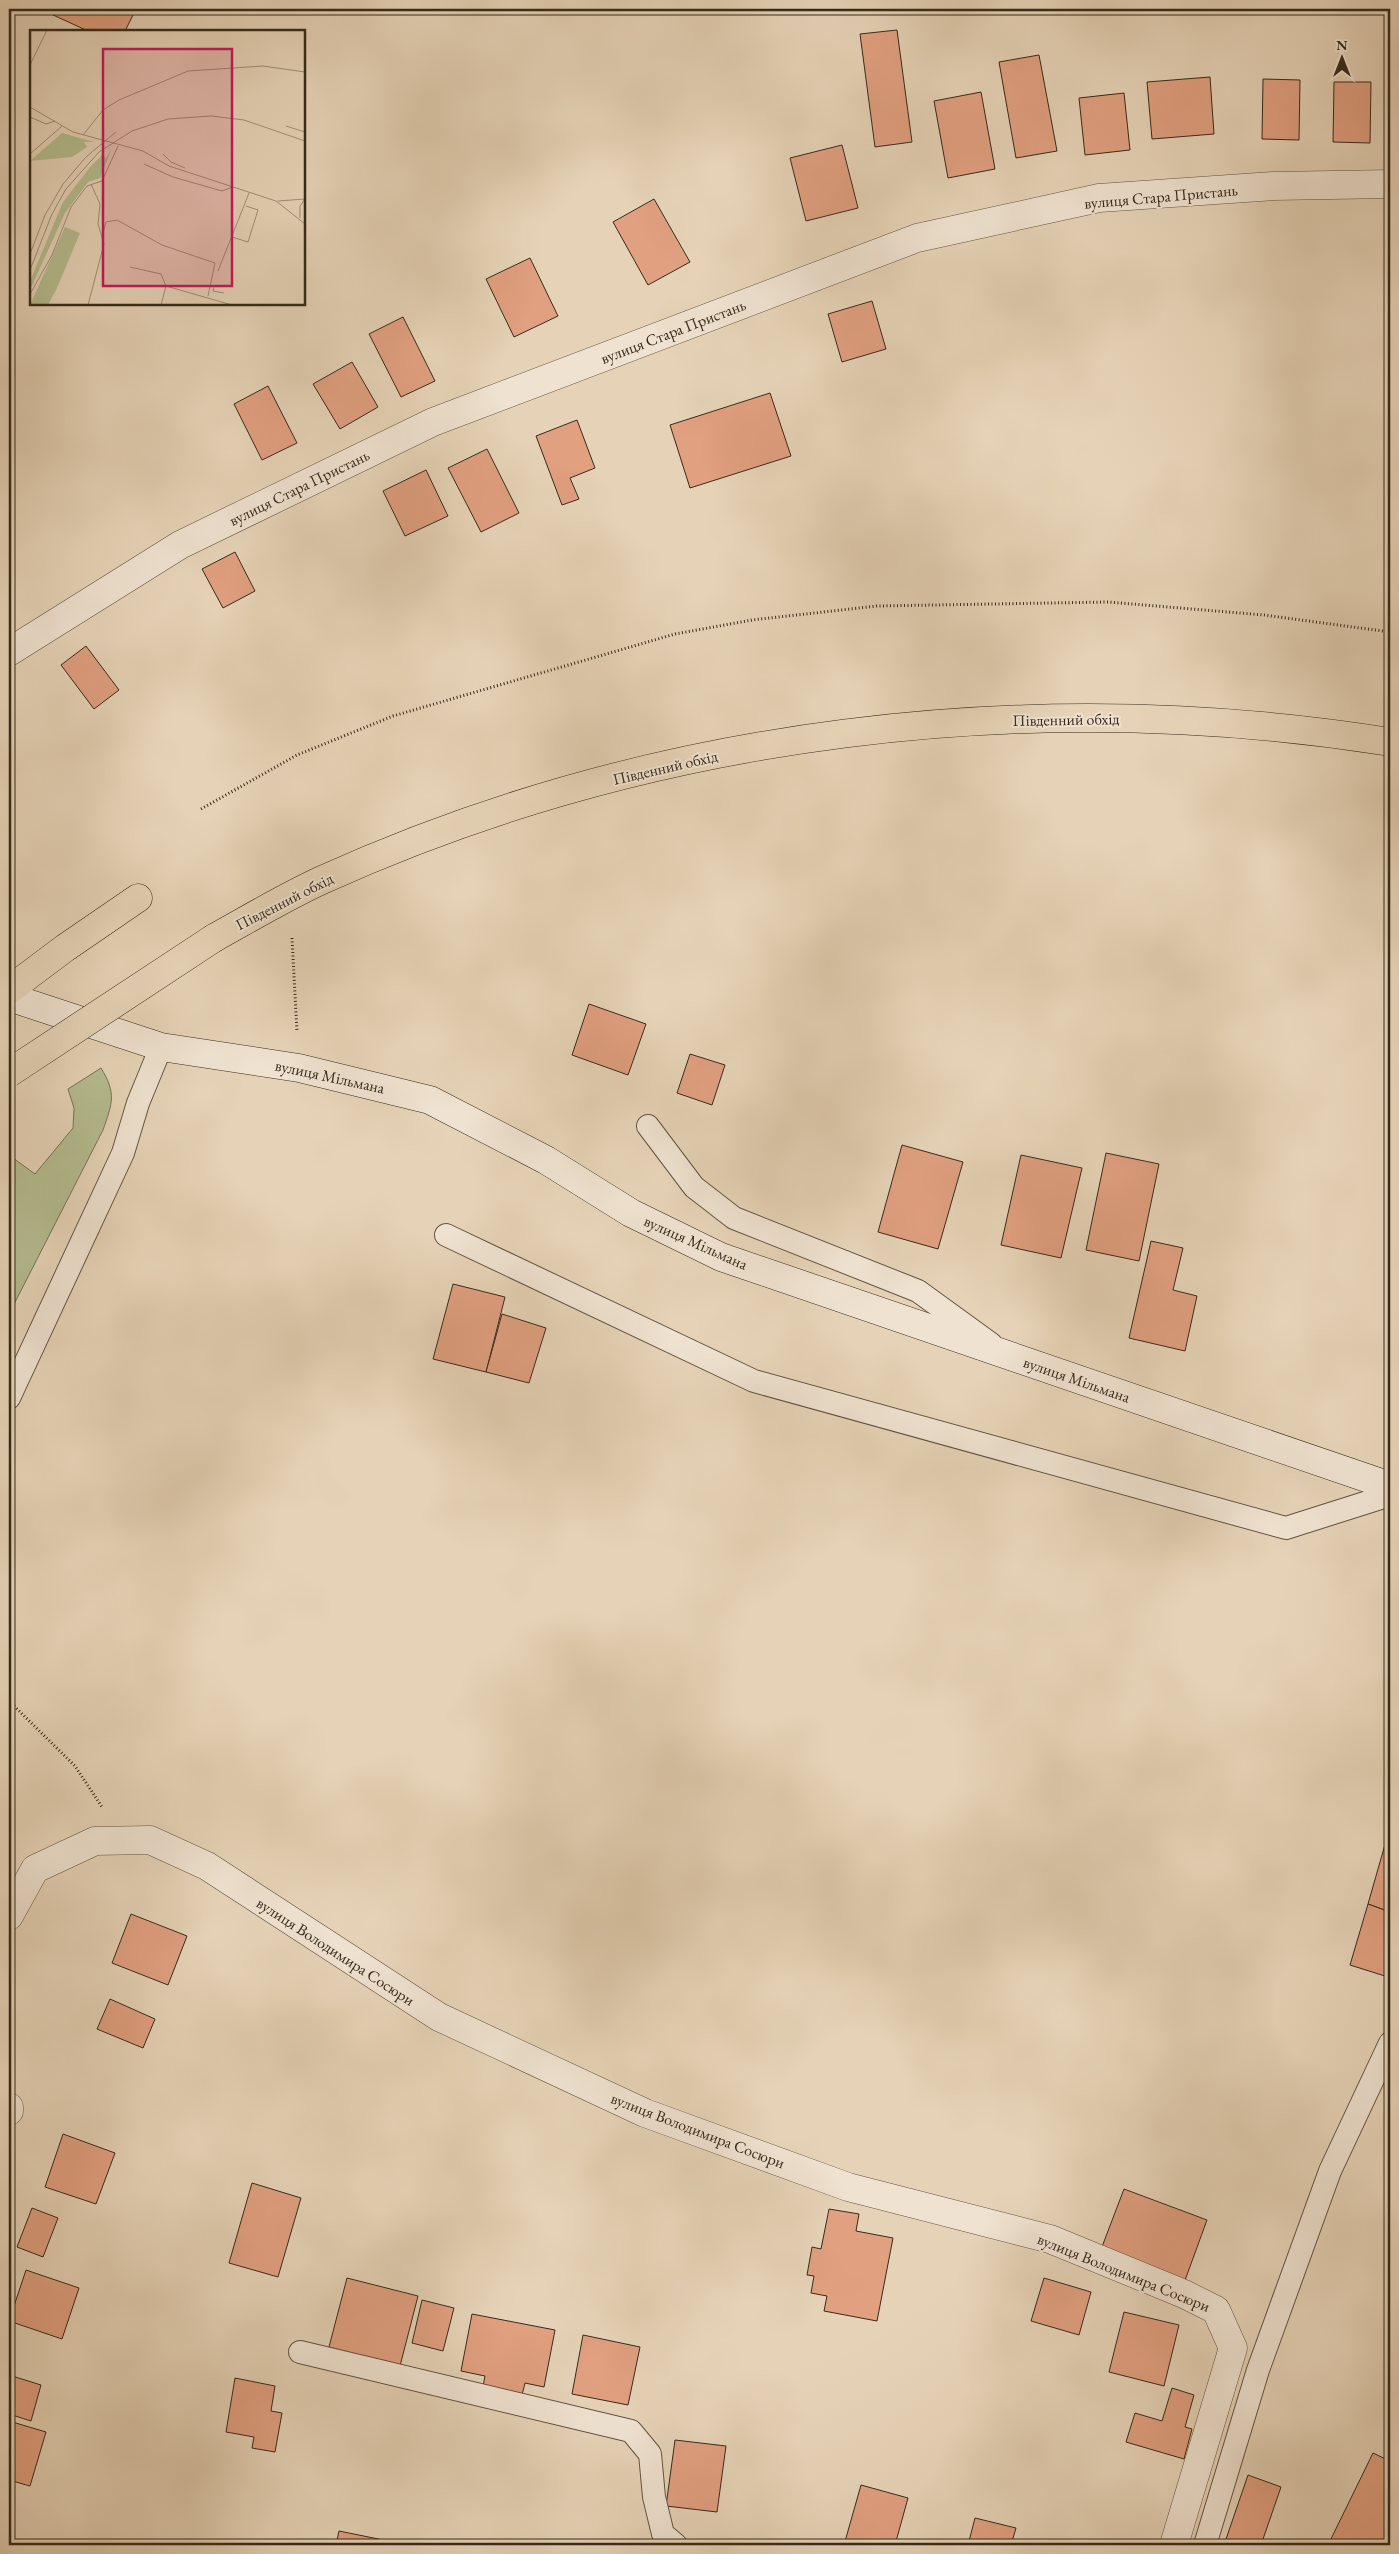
<svg xmlns="http://www.w3.org/2000/svg" width="1399" height="2554" viewBox="0 0 1399 2554" font-family="'EB Garamond',serif">
  <rect width="100%" height="100%" fill="#e6d3b7"/>
  <filter id="stains"><feTurbulence type="fractalNoise" baseFrequency=".004" numOctaves="4"/><feColorMatrix values="0 0 0 0 .2 0 0 0 0 .09 0 0 0 0 .02 0 0 0 .5 -.17"/></filter>
  <radialGradient id="worn" r=".72"><stop offset=".6" stop-color="#630" stop-opacity="0"/><stop offset="1" stop-color="#630" stop-opacity=".3"/></radialGradient>
  <path fill="#b4bc8f" stroke="#767355" d="M101 1068C117 1094 112 1104 103 1130L9 1314V1155L35 1174 73 1128 74 1108 68 1089Z"/>
  <g fill="#e1a080" stroke="#372a1b">
    <polygon points="40,9 136,9 125,31 88,31"/>
    <polygon points="897,30 912,142 875,147 860,34"/>
    <polygon points="1039,55 1057,151 1016,158 999,62"/>
    <polygon points="1210,77 1214,134 1152,139 1147,82"/>
    <polygon points="1263,79 1300,80 1299,140 1262,139"/>
    <polygon points="1334,82 1371,82 1370,143 1333,142"/>
    <polygon points="981,92 995,169 948,178 934,101"/>
    <polygon points="1124,93 1130,150 1085,155 1079,98"/>
    <polygon points="842,145 858,208 806,221 790,158"/>
    <polygon points="654,199 690,262 648,285 613,222"/>
    <polygon points="530,258 558,316 514,337 486,279"/>
    <polygon points="872,301 886,349 842,362 828,314"/>
    <polygon points="403,317 435,381 401,397 369,334"/>
    <polygon points="352,362 378,407 340,429 313,384"/>
    <polygon points="268,386 297,443 262,460 234,404"/>
    <polygon points="770,393 791,456 690,488 670,425"/>
    <polygon points="577,420 595,468 570,478 579,499 562,505 536,436"/>
    <polygon points="487,449 519,513 481,532 448,468"/>
    <polygon points="426,470 448,516 405,536 383,491"/>
    <polygon points="235,552 255,591 223,608 202,569"/>
    <polygon points="86,646 119,690 94,709 61,665"/>
    <polygon points="589,1004 646,1024 628,1075 572,1055"/>
    <polygon points="690,1054 725,1065 712,1105 677,1093"/>
    <polygon points="902,1145 963,1162 938,1249 878,1232"/>
    <polygon points="1106,1153 1159,1164 1139,1261 1086,1250"/>
    <polygon points="1021,1155 1082,1168 1061,1258 1001,1245"/>
    <polygon points="1151,1241 1183,1248 1173,1290 1197,1296 1185,1351 1129,1338"/>
    <polygon points="453,1284 505,1297 486,1372 433,1359"/>
    <polygon points="502,1314 546,1328 529,1383 486,1372"/>
    <polygon points="1390,1825 1390,1850 1384,1848"/>
    <polygon points="1384,1848 1390,1850 1390,1912 1368,1904"/>
    <polygon points="1368,1904 1390,1912 1390,1970 1388,1977 1350,1965"/>
    <polygon points="131,1914 187,1936 168,1985 112,1963"/>
    <polygon points="110,1999 155,2019 143,2048 97,2029"/>
    <polygon points="63,2134 115,2153 96,2204 45,2187"/>
    <polygon points="252,2183 301,2198 278,2277 229,2263"/>
    <polygon points="1124,2189 1207,2220 1184,2283 1100,2252"/>
    <polygon points="32,2208 58,2218 43,2257 17,2247"/>
    <polygon points="829,2209 859,2214 856,2231 893,2238 877,2321 824,2311 827,2296 811,2293 814,2276 807,2275 812,2247 821,2249"/>
    <polygon points="26,2270 79,2288 62,2339 9,2321"/>
    <polygon points="347,2278 418,2296 400,2366 329,2347"/>
    <polygon points="1044,2278 1091,2292 1079,2335 1031,2321"/>
    <polygon points="422,2300 454,2308 443,2351 412,2343"/>
    <polygon points="1124,2312 1179,2325 1164,2386 1109,2372"/>
    <polygon points="472,2314 555,2330 544,2387 525,2383 521,2399 482,2392 485,2376 461,2371"/>
    <polygon points="583,2335 640,2347 628,2405 572,2394"/>
    <polygon points="9,2375 41,2385 31,2421 9,2414"/>
    <polygon points="235,2378 275,2386 271,2411 282,2413 275,2452 252,2448 254,2437 226,2432"/>
    <polygon points="1172,2388 1194,2395 1185,2427 1192,2429 1184,2459 1126,2442 1135,2413 1162,2421"/>
    <polygon points="9,2421 46,2432 30,2486 9,2480"/>
    <polygon points="675,2440 726,2446 717,2512 666,2506"/>
    <polygon points="1373,2453 1390,2461 1390,2545 1328,2545"/>
    <polygon points="1248,2475 1281,2487 1261,2545 1224,2545"/>
    <polygon points="861,2485 908,2498 895,2545 844,2545"/>
    <polygon points="975,2518 1016,2528 1011,2545 968,2545"/>
    <polygon points="339,2531 408,2545 336,2545"/>
  </g>
  <g fill="none" stroke-linecap="round" stroke-linejoin="round">
    <defs>
      <g id="lane">
        <polyline points="648,1126 694,1187 734,1218 918,1291 991,1344"/>
        <polyline points="446,1235 754,1381 1286,1528 1390,1495"/>
        <polyline points="9,1398 123,1153 138,1103 161,1047"/>
        <polyline points="300,2352 631,2431 650,2454 654,2497 663,2534 676,2545"/>
        <polyline points="1205,2545 1258,2370 1330,2171 1390,2043"/>
      </g>
      <g id="street">
        <polyline points="9,652 180,545 433,422 917,238 1099,198 1274,186 1390,184"/>
        <polyline points="9,1916 35,1869 95,1841 150,1840 207,1866 439,2017 645,2113 848,2187 1050,2239 1184,2294 1216,2310 1233,2348 1174,2545"/>
        <polyline points="9,2107 9,2111"/>
      </g>
      <polyline id="secondary" points="9,997 161,1047 299,1068 430,1100 546,1160 631,1213 721,1257 1390,1486"/>
      <g id="primary">
        <path d="M214 938C250 918 285 897 322 880 653 730 1032 685 1390 742"/>
        <polyline points="9,990 65,948 138,898"/>
      </g>
    </defs>
    <use href="#lane" stroke="#635442" stroke-width="24"/>
    <use href="#street" stroke="#635442" stroke-width="29"/>
    <use href="#secondary" stroke="#372a1b" stroke-width="29"/>
    <use href="#primary" stroke="#372a1b" stroke-width="29"/>
    <g stroke="#372a1b" stroke-width="3" stroke-dasharray="1 2.5" stroke-linecap="butt">
      <polyline points="201,809 297,755 393,716 675,634 752,620 877,606 1108,602 1264,615 1390,632"/>
      <polyline points="292,938 297,1032"/>
      <polyline points="9,1701 75,1766 102,1807"/>
    </g>
    <use href="#lane" stroke="#efe2d0" stroke-width="22"/>
    <use href="#street" stroke="#efe2d0" stroke-width="28"/>
    <use href="#secondary" stroke="#efe2d0" stroke-width="28"/>
    <use href="#primary" stroke="#e6d3b7" stroke-width="28"/>
    <defs>
      <polyline id="primary-bridge" points="9,1073 214,938"/>
    </defs>
    <use href="#primary-bridge" stroke="#372a1b" stroke-width="29" stroke-linecap="butt"/>
    <use href="#primary-bridge" stroke="#e6d3b7" stroke-width="28"/>
  </g>
  <g text-anchor="middle" stroke-width="4" stroke-linejoin="round" paint-order="stroke">
    <g font-size="16" fill="#372a1b" stroke="#efe2d0">
      <text transform="translate(1161 196) rotate(-5)" y="6">вулиця Стара Пристань</text>
      <text transform="translate(673 331) rotate(-21)" y="6">вулиця Стара Пристань</text>
      <text transform="translate(299 487) rotate(-26)" y="6">вулиця Стара Пристань</text>
      <text transform="translate(1066 719) rotate(-1)" y="6">Південний обхід</text>
      <text transform="translate(665 767) rotate(-13)" y="6">Південний обхід</text>
      <text transform="translate(284 901) rotate(-27)" y="6">Південний обхід</text>
      <text transform="translate(330 1076) rotate(12)" y="6">вулиця Мільмана</text>
      <text transform="translate(696 1242) rotate(24)" y="6">вулиця Мільмана</text>
      <text transform="translate(1077 1379) rotate(19)" y="6">вулиця Мільмана</text>
      <text transform="translate(336 1951) rotate(33)" y="6">вулиця Володимира Сосюри</text>
      <text transform="translate(698 2130) rotate(21)" y="6">вулиця Володимира Сосюри</text>
      <text transform="translate(1124 2272) rotate(22)" y="6">вулиця Володимира Сосюри</text>
    </g>
  </g>
  <g transform="translate(30 30)">
    <rect width="275" height="275" fill="#e6d3b7"/>
    <path d="M32 103 64 112H54L57 117 42 127 0 131ZM82 118 70 148 58 152 35 183 0 260V251L33 172 60 137 72 125 76 128ZM35 197 50 203 27 258 18 275H0Z" fill="#b4bc8f"/>
    <path fill="none" stroke="#a08f79" stroke-width="1" d="M0 35 17 0M0 77 43 102 113 121 139 136 246 171 275 194M0 87 16 94 25 91M256 96 275 102M53 105 73 80 89 70 158 41 233 36 275 42M0 124 32 96M133 124 141 132 155 138M114 134 143 147 192 161 203 157M248 171 275 169M270 188V176L275 169M72 207 76 192 87 190 132 215 185 233 178 266M202 207 218 212 228 180 216 176M0 224 15 185 33 154 56 127 86 102M100 237 131 244 136 256M0 240 22 184 36 159 69 122 102 101 138 89 181 86 214 90 275 111M188 241 219 163M184 256 183 261 194 263M0 264 22 225 41 177 57 156 72 151 88 116M58 275 74 214 68 194 70 174 61 154M131 275 136 256 202 275"/>
    <path fill="#c2185b" fill-opacity="0.15" stroke="#c2185b" stroke-width="2.5" d="M73 19H202V256H73Z"/>
    <rect width="275" height="275" fill="none" stroke="#372a1b" stroke-width="2.5"/>
  </g>
  <rect width="1399" height="2554" fill="none" stroke="#e6d3b7" stroke-width="30"/>
  <rect x="10" y="10" width="1379" height="2534" fill="none" stroke="#372a1b" stroke-width="2.5"/>
  <rect x="15" y="15" width="1369" height="2524" fill="none" stroke="#372a1b"/>
  <g transform="translate(1342 58)" stroke="#efe2d0" stroke-width="4" paint-order="stroke">
  <path d="M0-4L9 19L0 12L-9 19Z" fill="#372a1b"/>
  <text y="-8" font-size="14" font-weight="bold" text-anchor="middle" fill="#372a1b">N</text>
  </g>
  <rect width="100%" height="100%" filter="url(#stains)"/>
  <rect width="100%" height="100%" fill="url(#worn)"/>
</svg>
